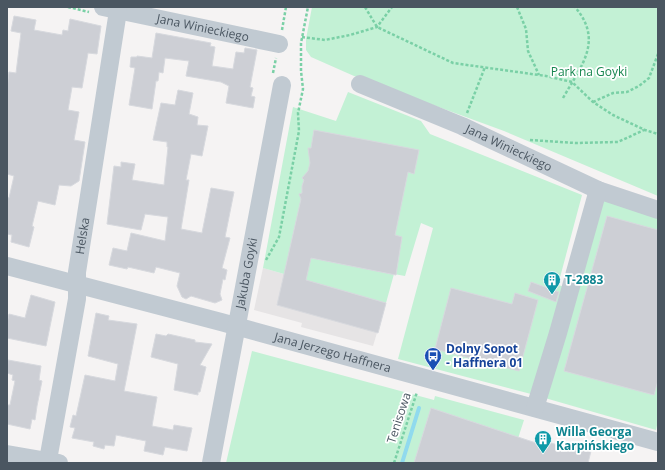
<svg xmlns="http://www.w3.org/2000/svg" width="665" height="470" viewBox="0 0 665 470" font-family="'Open Sans',sans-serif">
  <rect width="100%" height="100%" fill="#f5f3f3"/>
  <polygon fill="#e6e4e5" points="263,268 386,303 373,346 301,327 302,323 254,310"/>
  <g fill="#c3f1d5">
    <polygon points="312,7 658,7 658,196 504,131 354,76 311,57 306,50 306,39"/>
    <polygon points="348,92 421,121 430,134 582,195 558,285 568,288 531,394 398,359 433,228 421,223 405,276 394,274 386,303 263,268 293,107 336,121"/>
    <polygon points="602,194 658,217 658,421 656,430 545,398"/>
    <polygon points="252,351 434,400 435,396 524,420 510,463 226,463"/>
  </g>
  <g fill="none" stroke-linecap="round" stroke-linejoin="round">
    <polyline stroke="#90daee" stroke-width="4" points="402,463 419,408"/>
  </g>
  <g fill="#cdcfd5" stroke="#d7d9de">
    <polygon points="14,16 36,20 34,30 62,35 63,30 68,31 70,19 101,26 97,54 88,53 82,88 72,87 68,110 79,112 74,140 85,142 79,181 71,186 59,185 55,205 38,201 32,226 34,227 29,247 11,242 12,235 7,234 7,197 9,198 14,176 7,174 7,88 9,72 16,73 21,33 11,31"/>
    <polygon points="156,33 211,43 210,46 215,47 212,66 233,69 236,52 244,53 245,48 257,50 250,87 253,88 251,96 255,97 253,108 226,103 229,86 221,82 186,76 189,61 165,58 163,73 159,72 158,81 156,81 152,109 129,105 135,68 130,67 131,57 137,57 137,56 152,58"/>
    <polygon points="178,90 193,93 189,114 198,117 197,125 208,126 202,156 191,154 186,180 189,180 181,229 202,233 211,188 234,192 225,237 230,238 222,268 227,270 225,280 223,279 220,294 222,300 215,303 191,296 186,299 182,297 177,286 180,273 156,267 154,273 128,267 127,269 109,265 113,248 127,251 131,233 165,241 168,217 145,214 141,230 107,224 114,166 121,167 121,162 135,164 132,180 164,185 168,147 167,147 167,142 153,140 161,103 175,105"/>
    <polygon points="314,130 419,150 414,174 408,172 395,235 402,237 396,275 311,258 306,280 386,303 378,333 277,305 301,199 299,194 302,193 302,186 304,180 302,178 308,171 310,163 308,148 311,148"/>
    <polygon points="607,216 658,230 658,380 654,395 564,371"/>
    <polygon points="531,282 559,292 556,302 528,291"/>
    <polygon points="451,288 512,304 515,293 538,300 519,371 435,349"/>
    <polygon points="31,295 55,302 46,346 7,338 7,324 9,314 25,318"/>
    <polygon points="96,313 109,316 108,320 137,324 124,391 157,397 152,426 173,430 174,425 192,428 187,451 165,447 163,455 144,451 146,441 116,435 114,446 105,445 104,449 93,446 94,442 72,438 75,428 70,427 73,415 76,416 85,375 115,381 118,364 88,356"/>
    <polygon points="156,334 166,336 168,334 195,340 195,342 212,344 200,365 206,367 200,392 198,392 198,395 174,390 178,364 151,357"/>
    <polygon points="8,360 41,366 39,380 42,381 37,406 35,420 32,419 30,429 7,424 7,405 10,405 15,381 12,380 13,375 7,373"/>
    <polygon points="431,408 536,443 545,441 567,448 571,445 586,449 591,451 588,463 414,463"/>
  </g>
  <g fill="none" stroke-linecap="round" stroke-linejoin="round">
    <g stroke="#7ad0a6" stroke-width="2.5" stroke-dasharray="3 2" stroke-linecap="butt">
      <polyline points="68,7 89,12"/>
      <polyline points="365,7 377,27 453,63 546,76 572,82 593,102 613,115 645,130 658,134"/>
      <polyline points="517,7 526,29 528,51 539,75"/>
      <polyline points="282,30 286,7"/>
      <polyline points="302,37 325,40 350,35 377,27 392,7"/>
      <polyline points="273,73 276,58"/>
      <path d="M563 98C581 66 604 41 575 7"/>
      <polyline points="593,102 613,93 627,92 639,86 649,78 658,54"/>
      <polyline points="467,113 485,67"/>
      <polyline points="530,140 575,143 618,142 644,130"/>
      <polyline points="266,260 279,237 299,131 298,113 303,89 301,71 301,43 308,7"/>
      <polyline points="394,463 417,392"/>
    </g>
    <g stroke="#c1cad2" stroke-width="18">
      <path id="s1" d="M103 7 279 44"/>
      <path id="s2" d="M360 84 462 126 598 190 658 210"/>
      <path id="s3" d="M7 266 221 322 658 442"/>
      <polyline points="535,408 558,333 598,190"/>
      <polyline points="7,454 59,463"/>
      <path id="s4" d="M48 460 77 299V272L118 11"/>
      <path id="s5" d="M211 463 282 85"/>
    </g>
  </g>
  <defs>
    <symbol id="building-pin" viewBox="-11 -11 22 30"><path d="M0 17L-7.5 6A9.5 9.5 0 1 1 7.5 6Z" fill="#0f9aa8" stroke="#fff"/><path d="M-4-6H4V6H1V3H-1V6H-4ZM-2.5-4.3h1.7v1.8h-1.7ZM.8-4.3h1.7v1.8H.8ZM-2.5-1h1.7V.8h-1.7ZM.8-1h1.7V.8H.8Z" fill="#fff"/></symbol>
    <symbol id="bus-pin" viewBox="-11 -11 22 30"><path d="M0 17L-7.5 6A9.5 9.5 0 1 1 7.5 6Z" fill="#1a4fb4" stroke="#fff"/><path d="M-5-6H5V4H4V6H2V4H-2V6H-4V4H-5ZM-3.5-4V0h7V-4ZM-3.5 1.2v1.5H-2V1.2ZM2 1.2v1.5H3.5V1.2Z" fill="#fff"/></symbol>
  </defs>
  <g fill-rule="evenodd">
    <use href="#building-pin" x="542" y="270" width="20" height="27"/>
    <use href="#bus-pin" x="423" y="346" width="20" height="27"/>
    <use href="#building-pin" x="533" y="429" width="20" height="27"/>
  </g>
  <g text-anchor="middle" stroke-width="3.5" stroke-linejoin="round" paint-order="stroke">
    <g font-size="12" fill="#4a5661" stroke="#fff">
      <text dy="4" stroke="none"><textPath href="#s1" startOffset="102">Jana Winieckiego</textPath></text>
      <text dy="4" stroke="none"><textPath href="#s2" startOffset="162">Jana Winieckiego</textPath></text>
      <text dy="4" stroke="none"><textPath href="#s4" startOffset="227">Helska</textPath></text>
      <text dy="4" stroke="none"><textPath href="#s5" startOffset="193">Jakuba Goyki</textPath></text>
      <text dy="4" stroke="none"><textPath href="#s3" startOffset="337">Jana Jerzego Haffnera</textPath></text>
      <text transform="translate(399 418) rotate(-72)" y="4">Tenisowa</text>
    </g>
    <g font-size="12" fill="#17864f" stroke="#fff">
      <text x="589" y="76">Park na Goyki</text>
    </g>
    <g font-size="12" font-weight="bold" fill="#0d838f" stroke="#fff" text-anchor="start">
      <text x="565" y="284">T-2883</text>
      <text x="556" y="436">Willa Georga<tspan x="556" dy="14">Karpińskiego</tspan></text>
    </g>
    <g font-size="12" font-weight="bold" fill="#164399" stroke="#fff" text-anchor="start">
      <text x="446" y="353">Dolny Sopot<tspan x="446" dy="14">- Haffnera 01</tspan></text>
    </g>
  </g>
  <rect width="665" height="470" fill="none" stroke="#4a5661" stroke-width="16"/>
</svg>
